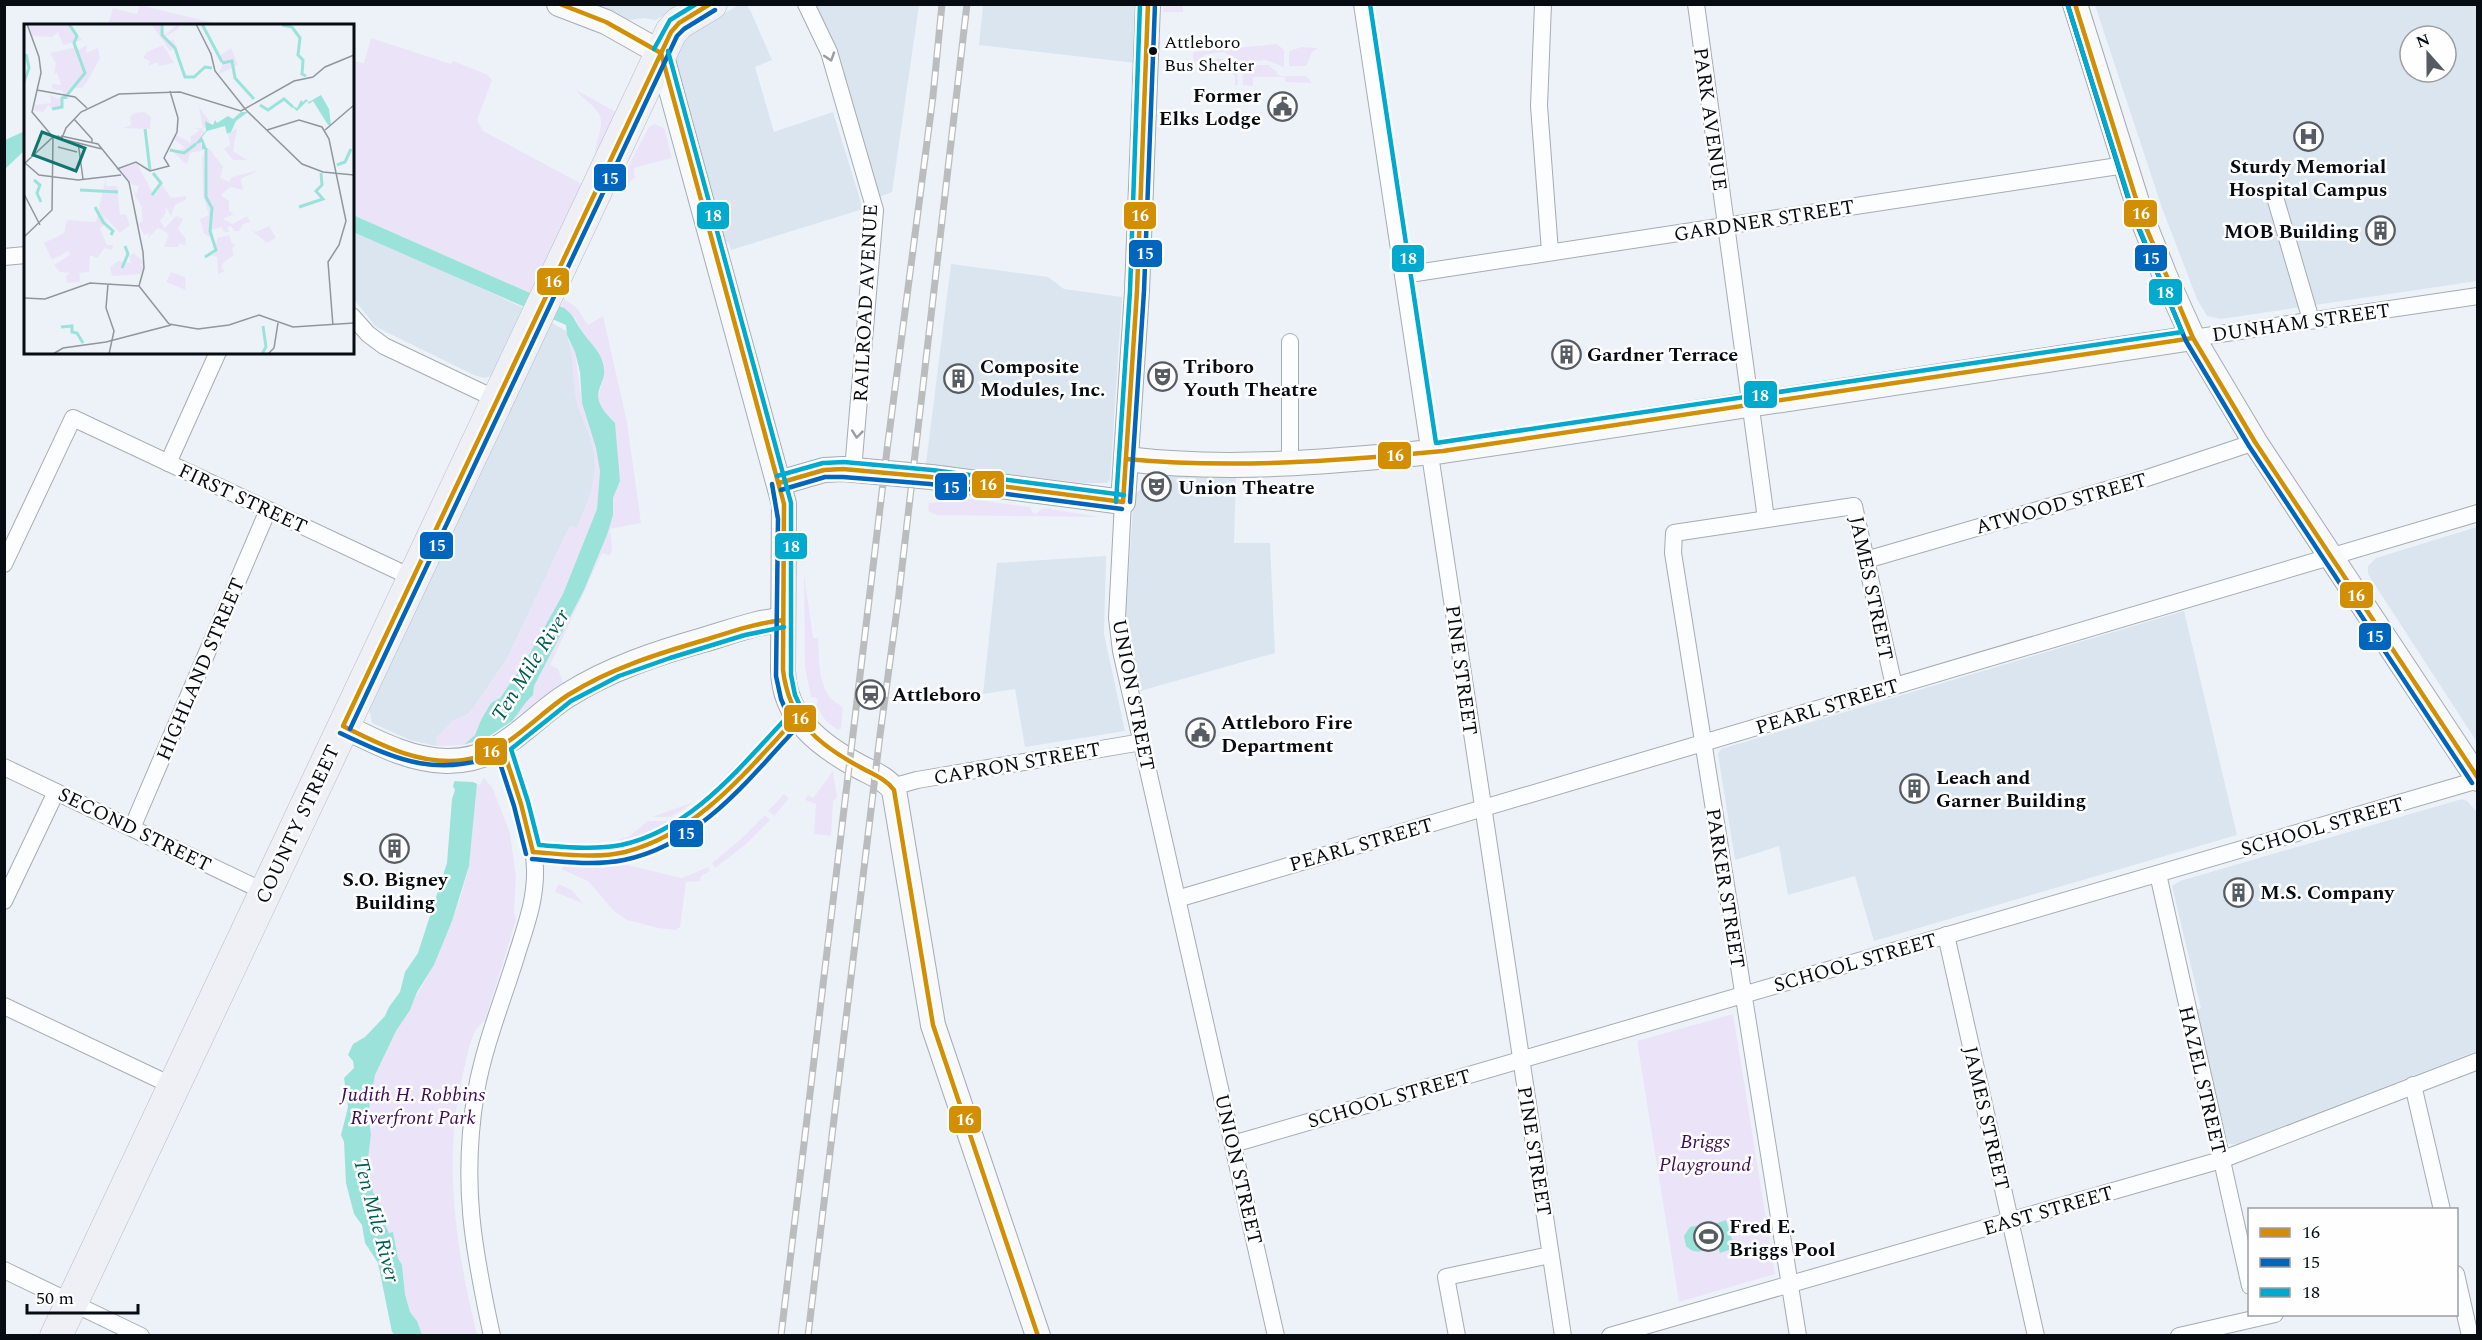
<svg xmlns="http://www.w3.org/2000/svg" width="2482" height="1340" viewBox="0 0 2482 1340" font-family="Spectral,serif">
  <rect width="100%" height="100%" fill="#ecf2f8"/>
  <g fill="#dae5f0" fill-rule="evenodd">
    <polygon points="580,5 684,5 655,20 644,18 629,20"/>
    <polygon points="739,5 747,5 751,12 772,60 755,67 774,132 833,112 863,209 731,250 729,243 721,240 673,61 675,45 689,33"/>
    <polygon points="816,5 919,5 892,192 879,197 833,52 837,48"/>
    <polygon points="983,5 1143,5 1136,63 979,45"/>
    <path d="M2095 5H2477V281L2221 319 2207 316 2197 299 2162 208ZM2410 36H2446V72H2410Z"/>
    <polygon points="353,232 436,267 528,310 492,376 484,378 474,375 376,327 353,298"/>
    <polygon points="951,264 1048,277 1064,289 1122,297 1110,480 1107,483 1083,483 926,464"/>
    <polygon points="549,321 566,331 572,352 576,398 591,439 596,461 592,491 577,528 570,526 566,534 507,659 469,714 453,721 437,738 436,746 410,740 372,723 369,709 372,704 368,702"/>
    <polygon points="1163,470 1236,470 1234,543 1270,543 1275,653 1140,691 1130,647 1126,612 1134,495"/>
    <polygon points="2477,527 2478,527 2477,742 2368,574 2368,566 2376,558"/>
    <polygon points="1106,556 1104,634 1125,731 1025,747 1015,689 983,694 997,563"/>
    <polygon points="2184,611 2237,835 1874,941 1855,876 1788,895 1779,846 1735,860 1718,754 1721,749"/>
    <polygon points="2462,799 2467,801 2478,813 2477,1051 2237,1144 2230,1144 2227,1141 2197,1010 2201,1008 2172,886 2180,881"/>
  </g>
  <g fill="#ebe4f9">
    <polygon points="140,5 222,25 108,25 113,8 137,14"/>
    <polygon points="1163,5 1183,6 1183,12 1163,12"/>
    <polygon points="371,38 451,64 453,61 488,75 492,80 477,120 483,131 582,184 530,293 353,215 352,61 364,63"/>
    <polygon points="1277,44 1284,50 1284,67 1266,60 1243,62 1224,52 1207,54 1194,63 1193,52"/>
    <polygon points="1302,47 1318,48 1312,52 1306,66 1289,66 1289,51"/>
    <polygon points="1218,58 1237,65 1238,85 1235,85 1235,76 1233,74 1208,73 1200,68 1205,62"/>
    <polygon points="1242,65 1269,65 1280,76 1306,76 1312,83 1285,82 1285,77 1253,77 1253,86 1243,85"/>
    <path d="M576 90 618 113 596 156C593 142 606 129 599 114 594 104 582 99 576 90Z"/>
    <polygon points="654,124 664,128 672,158 634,168 635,178 628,183 622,178 649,127"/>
    <polygon points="564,299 577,308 588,325 603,316 627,422 641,523 610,529 612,549 610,556 602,553 550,665 558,669 564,685 514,718 523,703 533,694 534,686 589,579 607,535 612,515 613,498 620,481 612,419 602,411 598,399 602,381 575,317 561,307"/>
    <path d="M568 339 575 352 582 403 596 448 600 471 597 509 563 594 525 662 500 698 491 703 473 738 464 745 436 746V738L453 721 469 714 507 659 566 534 570 526 577 528C590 499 601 470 590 438 586 425 579 413 576 399 572 379 574 359 568 339Z"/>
    <polygon points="946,496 1030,507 1032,512 1036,514 1043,508 1101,517 937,515 928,511 929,503 945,501"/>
    <path d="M804 574 813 638H818C819 658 818 679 829 696 832 701 840 704 843 708L841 729 838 730 826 721 816 706 818 701 816 698 811 697 805 668Z"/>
    <polygon points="755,745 701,805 686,816 660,831 627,843 620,841 619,839 630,836 648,821 671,821 691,810"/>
    <polygon points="833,771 837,797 833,801 831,836 814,834 816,804 805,800 808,795 813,798"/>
    <path d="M481 775 492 787 510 833 516 876 514 912 516 920 485 1021C472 1029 469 1048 466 1061 441 1156 455 1243 477 1335H422L417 1321 410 1312 405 1294 402 1265 398 1258 393 1232 389 1234 378 1209 379 1202 373 1192 368 1159 371 1134 368 1114 373 1085 375 1075 396 1031 434 965 460 899 469 866 475 792Z"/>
    <polygon points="784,794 789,798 774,816 768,811"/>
    <polygon points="697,801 670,817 652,817"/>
    <polygon points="765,815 770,820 746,844 715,868 712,863 740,840"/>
    <polygon points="563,864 585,866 627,865 682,878 708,867 710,871 700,877 701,881 686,882 680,927 675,930 658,928 627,920 614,911 589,882 562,869"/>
    <polygon points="558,884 572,890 584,904 555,892"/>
    <polygon points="1733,1014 1775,1274 1679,1302 1637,1041"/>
  </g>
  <g fill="#9be3da">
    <polygon points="25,131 25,150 5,169 5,140"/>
    <path d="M353 215 564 308C575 316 574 320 581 330 590 344 602 351 604 369 605 376 602 381 600 387 594 403 605 412 615 423L620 481 613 498V515L607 535 584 590 534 686 533 695C522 704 518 717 507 726L477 783 469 866 452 921 434 965 417 992 410 1010 396 1031 375 1075 368 1114 371 1134 368 1159 373 1192 379 1202 378 1209 389 1233 393 1232 398 1258 402 1265 405 1294 410 1312 417 1321 422 1335H395L392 1332 378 1263 365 1243 362 1225 354 1214 346 1183 344 1142 341 1135 348 1107 344 1078 354 1068 353 1061 348 1055 353 1044 365 1037 385 1016 389 1007 400 992 405 972 418 953 447 863 452 799 455 790 453 786 464 745 475 735 481 720 491 703 500 698 525 662 563 594 597 509 600 471 596 448 582 403 580 372 575 352 567 335 566 325 353 232Z"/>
    <path d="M1726 1220 1735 1248 1720 1253 1715 1237 1711 1239C1707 1252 1696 1256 1686 1246L1684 1236 1690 1227 1700 1225 1709 1231 1713 1230 1711 1225Z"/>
  </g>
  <polygon fill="#ecf2f8" points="512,721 480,785 473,782 451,781 460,746 488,737"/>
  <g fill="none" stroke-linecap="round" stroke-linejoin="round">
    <defs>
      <g id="street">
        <polyline points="806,4 829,52 875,210 853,470"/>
        <polyline points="1362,4 1563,1336"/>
        <polyline points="1543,4 1539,106 1550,252"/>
        <polyline points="1696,4 1766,519"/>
        <polyline points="2275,197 2311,320"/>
        <polyline points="4,257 26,255"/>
        <polyline points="1403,275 2125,165"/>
        <polyline points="352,316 368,334 384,346 498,400"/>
        <polyline points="2193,338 2478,296"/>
        <polyline points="168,463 218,352"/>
        <polyline points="1290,463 1290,342"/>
        <polyline points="1123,502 1117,618 1121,651 1276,1336"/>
        <polyline points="1866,560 2144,479 2255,442"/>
        <polyline points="4,564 73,418 413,578"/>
        <polyline points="4,767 265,892"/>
        <polyline points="892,787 917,780 1142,742"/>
        <polyline points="132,828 268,510"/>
        <polyline points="2158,874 2250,1286"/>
        <polyline points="1177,899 2478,513"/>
        <polyline points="4,901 56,792"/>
        <polyline points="1946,935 2036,1336"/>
        <polyline points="4,1006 173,1086"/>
        <polyline points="2413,1085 2442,1210"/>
        <polyline points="1233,1144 2478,780"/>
        <polyline points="4,1270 141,1336"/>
        <polyline points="2456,1274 2470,1336"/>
        <path d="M492 1336C473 1248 461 1183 476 1092 484 1046 502 1002 516 957 525 928 536 900 535 869 534 827 516 785 502 746"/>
        <polyline points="1457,1336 1446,1277 1550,1255"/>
        <polyline points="1610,1336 2221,1160 2478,1061"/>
        <polyline points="1798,1336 1673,553 1674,533 1854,506 1894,686"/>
        <polyline points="2179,1336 2275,1314"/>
      </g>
      <g id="secondary">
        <path d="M559 4 606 22 661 53 784 504 783 670C784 719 821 746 860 767 871 773 886 778 894 790L933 1025 1038 1336"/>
        <polyline points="2075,4 2142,218 2165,276 2193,338 2255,442 2478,779"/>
        <path d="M1126 459C1231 472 1338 461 1443 451L2193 338"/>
        <polyline points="779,483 824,470 843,469 931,477 1123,502 1137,291 1148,4"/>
        <path d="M343 726C376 742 409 760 446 761 503 762 526 721 568 695 609 669 657 653 703 640 731 632 755 622 783 620"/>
      </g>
      <polyline id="highway" points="56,1336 671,32 679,23 711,4"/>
    </defs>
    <use href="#street" stroke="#a5acb2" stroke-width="18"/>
    <use href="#secondary" stroke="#a5acb2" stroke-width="26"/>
    <use href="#highway" stroke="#b8bcc5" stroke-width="33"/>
    <use href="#street" stroke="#fcfdfe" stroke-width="16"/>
    <use href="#secondary" stroke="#f8f9fb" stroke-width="24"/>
    <use href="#highway" stroke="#eff0f5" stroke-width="32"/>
    <defs>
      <g id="rail">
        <polyline points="781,1336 887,450 933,96 942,4"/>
        <polyline points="808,1336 880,735 898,602 967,4"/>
      </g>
    </defs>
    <use href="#rail" stroke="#bbbcbe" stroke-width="7"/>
    <use href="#rail" stroke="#fefefe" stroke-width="4.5" stroke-dasharray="14" stroke-linecap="butt"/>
    <defs>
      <g id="bus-1">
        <polyline points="560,4 606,22 661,53"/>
        <path d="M710 4 679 23 671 32 343 726C381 745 421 766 464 760 506 754 534 717 568 695 611 668 660 653 708 639 733 631 757 623 783 620"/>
        <polyline points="2075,4 2142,218 2193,338 2255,442 2478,778"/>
        <path d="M661 53 784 504 783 670C789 720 817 744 860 767 872 774 885 778 894 790L933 1025 1038 1336"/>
        <path d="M1126 459C1232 469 1337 461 1443 451L2193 338"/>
        <polyline points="779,483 824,470 843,469 931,477 1123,502 1137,291 1148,4"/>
        <polyline points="502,746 521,804 533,852"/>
        <path d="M533 852C563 854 596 859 625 852 698 834 748 769 797 717"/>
      </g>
      <g id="bus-2">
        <polyline points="2068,6 2135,220 2186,341 2249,446 2472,783"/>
        <polyline points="772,484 778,519 776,676 781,699 790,720"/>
        <polyline points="781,490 825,477 843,477 930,484 1122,509"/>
        <polyline points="1130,502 1144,291 1155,4"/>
        <polyline points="350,729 677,36 684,29 715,10"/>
        <path d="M340 733C401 762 438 778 505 753"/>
        <polyline points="495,748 514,806 526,854"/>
        <path d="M532 859C563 862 594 866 624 860 700 845 752 775 802 722"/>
      </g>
      <g id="bus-3">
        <polyline points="1370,4 1436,443 2182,332 2135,218 2068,6"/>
        <polyline points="654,49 670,20 696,4"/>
        <polyline points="668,51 791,503 791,675 795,695 804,714"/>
        <polyline points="777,476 823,463 844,462 932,470 1124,495"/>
        <polyline points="1116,502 1130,291 1140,4"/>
        <path d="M784 627 745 635 670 658 619 676 571 701 511 749 528 802 539 845C566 847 594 850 621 845 693 830 744 762 792 712"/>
      </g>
    </defs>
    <use href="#bus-1" stroke="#fefefe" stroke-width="9"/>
    <use href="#bus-2" stroke="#fefefe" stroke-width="9"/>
    <use href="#bus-3" stroke="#fefefe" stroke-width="9"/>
    <use href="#bus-1" stroke="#d38f03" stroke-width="4.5"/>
    <use href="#bus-2" stroke="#0065bd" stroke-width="4.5"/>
    <use href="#bus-3" stroke="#00a9ce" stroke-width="4.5"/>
  </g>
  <defs><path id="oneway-chevron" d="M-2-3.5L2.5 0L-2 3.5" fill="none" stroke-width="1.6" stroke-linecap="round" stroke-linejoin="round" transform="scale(1.5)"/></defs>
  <g stroke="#9a9da0">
    <use href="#oneway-chevron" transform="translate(830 57) rotate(72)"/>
    <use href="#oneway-chevron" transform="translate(857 434) rotate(96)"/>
  </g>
  <defs>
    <symbol id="civic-ring" viewBox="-11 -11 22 22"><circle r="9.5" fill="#fefefe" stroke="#565c62" stroke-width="1.5"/><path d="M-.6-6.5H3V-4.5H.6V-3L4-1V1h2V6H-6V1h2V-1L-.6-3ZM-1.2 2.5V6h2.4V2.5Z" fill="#565c62"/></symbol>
    <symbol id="hospital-ring" viewBox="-11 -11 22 22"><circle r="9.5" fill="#fefefe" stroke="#565c62" stroke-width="1.5"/><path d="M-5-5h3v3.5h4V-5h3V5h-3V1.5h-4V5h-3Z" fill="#565c62"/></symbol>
    <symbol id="building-ring" viewBox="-11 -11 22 22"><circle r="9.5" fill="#fefefe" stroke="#565c62" stroke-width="1.5"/><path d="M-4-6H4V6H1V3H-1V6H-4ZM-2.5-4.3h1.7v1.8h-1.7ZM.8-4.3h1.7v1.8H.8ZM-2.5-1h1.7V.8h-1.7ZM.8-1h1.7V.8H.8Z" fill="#565c62"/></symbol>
    <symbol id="theatre-ring" viewBox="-11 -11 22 22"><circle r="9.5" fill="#fefefe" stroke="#565c62" stroke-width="1.5"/><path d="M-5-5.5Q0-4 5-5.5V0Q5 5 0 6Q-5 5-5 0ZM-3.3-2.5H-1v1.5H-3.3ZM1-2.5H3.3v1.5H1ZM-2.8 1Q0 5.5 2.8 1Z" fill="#565c62"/></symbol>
    <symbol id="station-ring" viewBox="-11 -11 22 22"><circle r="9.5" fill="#fefefe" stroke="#565c62" stroke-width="1.5"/><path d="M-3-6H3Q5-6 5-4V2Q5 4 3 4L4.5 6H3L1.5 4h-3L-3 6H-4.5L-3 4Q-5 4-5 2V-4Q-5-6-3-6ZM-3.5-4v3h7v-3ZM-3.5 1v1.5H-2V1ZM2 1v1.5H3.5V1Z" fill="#565c62"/></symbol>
    <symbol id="stadium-ring" viewBox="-11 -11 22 22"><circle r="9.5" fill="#fefefe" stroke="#565c62" stroke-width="1.5"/><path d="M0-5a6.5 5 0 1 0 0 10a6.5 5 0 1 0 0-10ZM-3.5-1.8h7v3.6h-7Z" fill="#565c62"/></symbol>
  </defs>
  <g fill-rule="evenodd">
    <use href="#civic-ring" x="1266" y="90" width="33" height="33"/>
    <use href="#hospital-ring" x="2292" y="120" width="33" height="33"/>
    <use href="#building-ring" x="2364" y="214" width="33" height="33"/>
    <use href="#building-ring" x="1550" y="338" width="33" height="33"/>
    <use href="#theatre-ring" x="1146" y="360" width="33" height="33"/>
    <use href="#building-ring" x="942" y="362" width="33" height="33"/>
    <use href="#theatre-ring" x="1140" y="470" width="33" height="33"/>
    <use href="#station-ring" x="854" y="678" width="33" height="33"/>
    <use href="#civic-ring" x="1184" y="716" width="33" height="33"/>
    <use href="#building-ring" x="1898" y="772" width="33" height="33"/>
    <use href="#building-ring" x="378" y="832" width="33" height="33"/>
    <use href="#building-ring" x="2222" y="876" width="33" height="33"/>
    <use href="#stadium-ring" x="1692" y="1220" width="33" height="33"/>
  </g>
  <circle fill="#060c12" stroke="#fefefe" stroke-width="2" cx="1153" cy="51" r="5"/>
  <g text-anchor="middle" stroke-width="5" stroke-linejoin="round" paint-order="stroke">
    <g font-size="18" fill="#060c12" stroke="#fefefe" text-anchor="start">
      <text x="1164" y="48">Attleboro<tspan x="1164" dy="23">Bus Shelter</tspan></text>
    </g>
    <g font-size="20" font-weight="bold" fill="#060c12" stroke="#fefefe" text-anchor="start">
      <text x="1261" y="102" text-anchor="end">Former<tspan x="1261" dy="23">Elks Lodge</tspan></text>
      <text x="2308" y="173" text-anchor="middle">Sturdy Memorial<tspan x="2308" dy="23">Hospital Campus</tspan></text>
      <text x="2359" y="238" text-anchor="end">MOB Building</text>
      <text x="1587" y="361">Gardner Terrace</text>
      <text x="980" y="373">Composite<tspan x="980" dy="23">Modules, Inc.</tspan></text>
      <text x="1183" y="373">Triboro<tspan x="1183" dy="23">Youth Theatre</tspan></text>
      <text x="1178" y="494">Union Theatre</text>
      <text x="892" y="701">Attleboro</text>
      <text x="1221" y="729">Attleboro Fire<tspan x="1221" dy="23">Department</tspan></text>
      <text x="1936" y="784">Leach and<tspan x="1936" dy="23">Garner Building</tspan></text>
      <text x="395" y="886" text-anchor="middle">S.O. Bigney<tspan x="395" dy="23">Building</tspan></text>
      <text x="2260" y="899">M.S. Company</text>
      <text x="1729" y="1233">Fred E.<tspan x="1729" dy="23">Briggs Pool</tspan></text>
    </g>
    <g font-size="20" fill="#060c12" stroke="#fefefe">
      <text transform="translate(1711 119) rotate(82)" y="7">PARK AVENUE</text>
      <text transform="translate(1764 220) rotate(-9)" y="7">GARDNER STREET</text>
      <text transform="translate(865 303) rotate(-87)" y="7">RAILROAD AVENUE</text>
      <text transform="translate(2301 322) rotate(-8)" y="7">DUNHAM STREET</text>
      <text transform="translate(243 498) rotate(25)" y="7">FIRST STREET</text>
      <text transform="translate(2061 503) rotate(-16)" y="7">ATWOOD STREET</text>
      <text transform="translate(1872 588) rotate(78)" y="7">JAMES STREET</text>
      <text transform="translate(200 669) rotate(-67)" y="7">HIGHLAND STREET</text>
      <text transform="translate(1462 670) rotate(82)" y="7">PINE STREET</text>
      <text transform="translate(1134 695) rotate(79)" y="7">UNION STREET</text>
      <text transform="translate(1827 706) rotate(-17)" y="7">PEARL STREET</text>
      <text transform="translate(1017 763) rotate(-10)" y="7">CAPRON STREET</text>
      <text transform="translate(297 824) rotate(-65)" y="7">COUNTY STREET</text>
      <text transform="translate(2322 826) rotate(-16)" y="7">SCHOOL STREET</text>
      <text transform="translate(135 829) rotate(26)" y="7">SECOND STREET</text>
      <text transform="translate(1361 844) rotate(-16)" y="7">PEARL STREET</text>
      <text transform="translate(1726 888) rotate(81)" y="7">PARKER STREET</text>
      <text transform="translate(1855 962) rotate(-16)" y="7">SCHOOL STREET</text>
      <text transform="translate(2203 1080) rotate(77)" y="7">HAZEL STREET</text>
      <text transform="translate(1389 1098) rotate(-16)" y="7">SCHOOL STREET</text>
      <text transform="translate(1987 1118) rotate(77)" y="7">JAMES STREET</text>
      <text transform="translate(1535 1151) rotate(81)" y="7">PINE STREET</text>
      <text transform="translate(1239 1169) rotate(77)" y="7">UNION STREET</text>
      <text transform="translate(2048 1210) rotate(-16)" y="7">EAST STREET</text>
    </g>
    <g font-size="20" font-style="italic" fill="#3e0d58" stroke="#fefefe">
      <text x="413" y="1101">Judith H. Robbins<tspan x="413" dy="23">Riverfront Park</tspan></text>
      <text x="1705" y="1148">Briggs<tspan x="1705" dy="23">Playground</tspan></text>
    </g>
    <g font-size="21" font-style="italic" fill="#005b52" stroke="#fefefe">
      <text transform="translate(530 665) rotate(-58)" y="7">Ten Mile River</text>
      <text transform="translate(377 1220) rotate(75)" y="7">Ten Mile River</text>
    </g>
  </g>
  <g transform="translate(24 24)">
    <rect width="330" height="330" fill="#ecf2f8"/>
    <path d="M4 0H43L58 16 39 21 34 8 28 13 6 12ZM127 0H139L141 11 154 0 156 4 141 13 144 18 149 15 153 23 146 27ZM63 21 62 29 74 24 76 34 63 58 58 64H47L43 69 46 75 38 74V83L28 85 25 81 19 88 10 87 9 81 27 79 26 71 36 75 39 71V67L28 65V60L37 61 33 49 30 50 32 40 26 29 52 23 54 26ZM139 21 150 39 135 42 133 38 124 42 126 37 119 34 123 28ZM207 24 214 41 194 51 199 40 195 32ZM175 83 187 99 181 97 182 103 177 106 182 107 177 115 178 125 185 124 199 143 196 154 205 158 208 153 235 146 217 155 219 166 206 163 197 171 205 177V187L210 190 199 195 209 200 223 192 226 198 219 200 215 207H210L207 202 203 204 206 208H200L198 203 188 206V214L180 210 176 195 185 191 179 172 178 136 182 126 166 129 163 141 149 128 161 124 150 115 152 111 167 119 166 113 176 106 171 104H179ZM120 88 127 93 126 105 99 104 107 101 106 93 110 89ZM213 104 209 127 223 136H209L200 125 206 121 204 110ZM113 139 130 172 138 160 147 174 162 172V176L151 181 147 192 141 182 142 189 136 197 141 204 152 192 159 195 154 205 162 215 161 222 156 219 154 223H140L145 210 134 204 124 214 125 209 120 211 114 199 119 198 117 181 111 172 109 163 112 170 115 162 109 161 94 146ZM82 153V162H93L96 191 102 190 106 201 96 209 79 191 83 198 76 205 83 221H89L88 226 81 224 73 234 66 231 65 248 55 249 57 261 56 258 43 259 42 252 46 249 36 248 30 241 46 231 44 227 28 236 20 219 40 209 43 196 72 198ZM245 202 252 214 243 219 226 205 232 208ZM205 211 208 220H212L208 225 210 231 199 239 197 244 201 247 194 250 193 233 185 231 191 230 189 217 193 219V214ZM110 229 113 233 119 230 114 232 120 240 116 241 120 243 118 250 88 252 86 243 94 237 107 239 105 232ZM147 248 161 253 162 266 142 258Z" fill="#ebe4f9"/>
    <path d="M297 71 305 85 307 101H304L289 77 285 80 283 77 273 87 266 81 273 84 277 76 279 78 282 75 285 78ZM217 88H224L212 97 207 108 203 110 201 102 183 107 178 113 183 125H178V118L170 121 182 107 181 97 189 101 191 96 193 99 204 92 209 95Z" fill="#9be3da"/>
    <path fill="none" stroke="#9be3da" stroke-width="3" d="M138 0V11L151 24 161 53H170L181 43 188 44M178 0 198 38M258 1 268 3 276 14 274 31 279 36 278 50 282 52M198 39 208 37 211 54 230 75M0 58 5 44 2 30M43 71 61 49 50 19 53 12 45 0M236 81 244 86 260 75 269 83M28 85 38 83V74L43 73M121 105 126 146M146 126 160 129 172 120M313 141 321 138 327 125M10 156 16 161 13 169 17 178M56 166 94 168M128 171 137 159 129 149M71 183 79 198 89 207 87 211M275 183 299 175 292 167 298 161 297 149M181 233 192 226 186 207 188 184 182 173V124M98 244 104 230 101 222M37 303 48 302V308L53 309 59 319M238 330 242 323 239 302"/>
    <path fill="none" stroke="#90969c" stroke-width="1.5" d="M172 0 187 30 191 47 222 86M13 66 51 73 63 84M222 86 278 140 299 148 330 151M50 95 68 115V119M243 106 275 96 298 103 305 115 322 197 315 221 304 238 309 302M301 106 330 81M33 112 38 114 42 104 57 88 95 70 156 68 217 87 270 57 289 53 301 43 330 31M37 112 74 120 105 158 119 228 120 244 115 262M42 116 78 125M54 118 59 155M34 123 53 128M1 139 15 151 54 156 97 151M0 140 29 113 35 112M93 145 112 138 126 147 145 142 140 134 153 108 154 94 146 67M0 170 16 201M0 213 28 186 29 113 8 88 17 49 15 33 3 0M84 260 82 284 90 307 85 330M115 262 145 300M0 274 21 275 66 259 115 262M145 300 174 305 205 301 235 291 269 303 330 299M29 330 39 324 82 318 147 301M244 330 250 324 254 299"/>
    <path fill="#0f766e" fill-opacity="0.15" stroke="#0f766e" stroke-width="3" d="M18 108 61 124 52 147 9 131Z"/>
    <rect width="330" height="330" fill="none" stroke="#060c12" stroke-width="3"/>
  </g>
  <g stroke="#fefefe" stroke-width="2">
    <rect x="593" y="163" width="34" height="29" rx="6" fill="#0065bd"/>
    <rect x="2123" y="199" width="35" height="29" rx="6" fill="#d38f03"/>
    <rect x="1123" y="201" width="34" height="29" rx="6" fill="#d38f03"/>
    <rect x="696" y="201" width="34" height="29" rx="6" fill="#00a9ce"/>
    <rect x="1128" y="239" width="35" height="29" rx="6" fill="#0065bd"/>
    <rect x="2134" y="244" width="34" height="28" rx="6" fill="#0065bd"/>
    <rect x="1391" y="244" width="34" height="29" rx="6" fill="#00a9ce"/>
    <rect x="536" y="267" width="34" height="29" rx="6" fill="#d38f03"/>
    <rect x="2148" y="278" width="35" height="28" rx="6" fill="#00a9ce"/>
    <rect x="1743" y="380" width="35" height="29" rx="6" fill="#00a9ce"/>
    <rect x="1377" y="441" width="35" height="29" rx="6" fill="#d38f03"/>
    <rect x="971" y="470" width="34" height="29" rx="6" fill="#d38f03"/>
    <rect x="934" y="472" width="34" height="29" rx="6" fill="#0065bd"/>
    <rect x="419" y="531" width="35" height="29" rx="6" fill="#0065bd"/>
    <rect x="774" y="532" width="34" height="28" rx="6" fill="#00a9ce"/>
    <rect x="2339" y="581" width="35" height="28" rx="6" fill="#d38f03"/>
    <rect x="2358" y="622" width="34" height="29" rx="6" fill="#0065bd"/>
    <rect x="783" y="704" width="34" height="29" rx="6" fill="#d38f03"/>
    <rect x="474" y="737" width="34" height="29" rx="6" fill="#d38f03"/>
    <rect x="669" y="819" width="35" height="29" rx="6" fill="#0065bd"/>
    <rect x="948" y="1105" width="34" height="29" rx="6" fill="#d38f03"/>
  </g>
  <g font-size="16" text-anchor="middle" font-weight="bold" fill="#fff">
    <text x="610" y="184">15</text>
    <text x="2141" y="219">16</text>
    <text x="1140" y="221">16</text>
    <text x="713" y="221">18</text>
    <text x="1145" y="259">15</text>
    <text x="2151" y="264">15</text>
    <text x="1408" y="264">18</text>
    <text x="553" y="287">16</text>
    <text x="2165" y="298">18</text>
    <text x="1760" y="401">18</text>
    <text x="1395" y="461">16</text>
    <text x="988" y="490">16</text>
    <text x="951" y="493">15</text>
    <text x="437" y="551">15</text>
    <text x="791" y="552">18</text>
    <text x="2356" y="601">16</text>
    <text x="2375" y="642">15</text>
    <text x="800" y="724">16</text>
    <text x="491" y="757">16</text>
    <text x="686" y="839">15</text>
    <text x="965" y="1125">16</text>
  </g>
  <rect width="2482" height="1340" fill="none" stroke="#060c12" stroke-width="12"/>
  <rect x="2248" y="1208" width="210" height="108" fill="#fefefe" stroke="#9b9da0" stroke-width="1.5"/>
  <rect x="2260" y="1228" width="30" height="9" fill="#d38f03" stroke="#9b9da0" stroke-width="1.5"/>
  <text x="2302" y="1238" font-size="18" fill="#060c12">16</text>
  <rect x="2260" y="1258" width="30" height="9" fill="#0065bd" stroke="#9b9da0" stroke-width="1.5"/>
  <text x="2302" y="1268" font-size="18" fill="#060c12">15</text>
  <rect x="2260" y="1288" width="30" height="9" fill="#00a9ce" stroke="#9b9da0" stroke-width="1.5"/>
  <text x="2302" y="1298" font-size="18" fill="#060c12">18</text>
  <g transform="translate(2428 54) rotate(339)"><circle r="28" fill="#fefefe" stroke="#9b9da0" stroke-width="1.5"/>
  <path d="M0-4.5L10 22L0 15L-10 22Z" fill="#565c62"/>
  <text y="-9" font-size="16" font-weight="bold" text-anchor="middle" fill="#060c12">N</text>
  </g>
  <path d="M27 1304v9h111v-9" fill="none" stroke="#060c12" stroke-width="3"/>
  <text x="36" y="1304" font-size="18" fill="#060c12" stroke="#fefefe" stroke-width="4.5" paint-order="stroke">50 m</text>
</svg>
